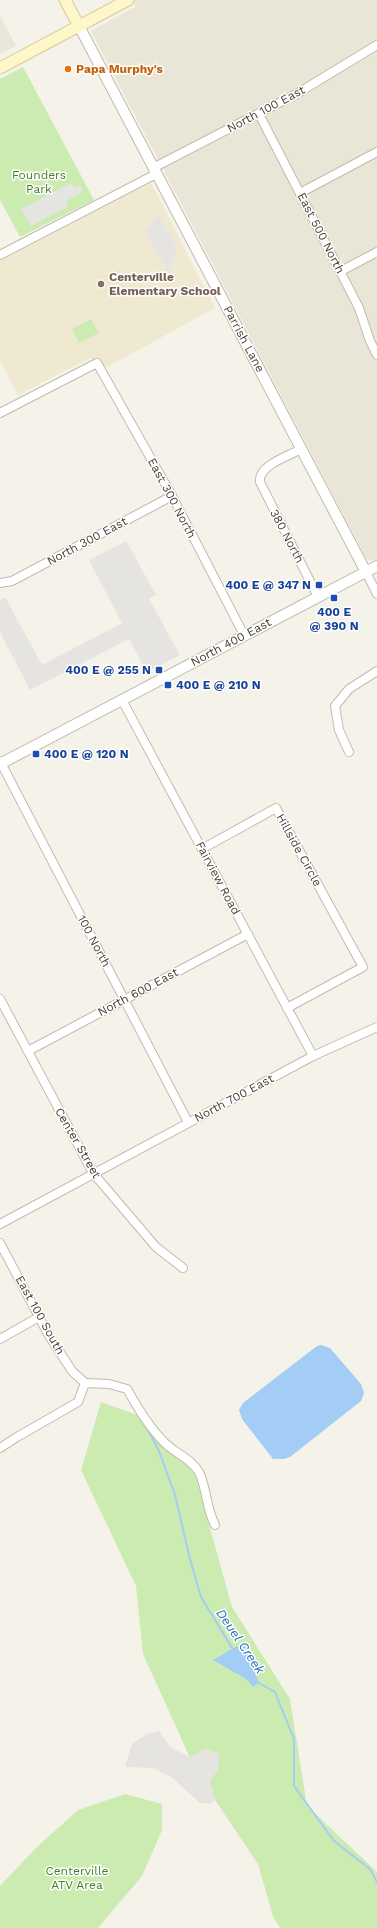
<svg xmlns="http://www.w3.org/2000/svg" width="377" height="1928" viewBox="0 0 377 1928" font-family="'Work Sans',sans-serif">
  <rect width="100%" height="100%" fill="#f5f2e9"/>
  <g fill="#e9e5d7">
    <polygon points="134,0 377,0 377,558 374,560 369,560 366,558 91,31 135,7"/>
    <polygon points="0,16 16,46 0,54"/>
  </g>
  <polygon fill="#efe9d2" points="151,183 215,308 107,367 90,358 18,395 0,360 0,261"/>
  <g fill="#ccebb0">
    <polygon points="23,67 94,200 20,237 0,200 0,79"/>
    <polygon points="91,319 99,333 79,343 72,329"/>
    <polygon points="101,1402 146,1418 193,1467 232,1607 290,1699 307,1806 377,1872 377,1928 280,1928 273,1916 258,1864 197,1773 143,1654 136,1586 81,1470"/>
    <polygon points="125,1794 162,1804 162,1830 142,1876 98,1928 0,1928 0,1886 37,1847 78,1810"/>
  </g>
  <g fill="#e6e4e1">
    <polygon points="71,183 74,188 80,185 83,192 66,201 69,206 31,226 21,209"/>
    <polygon points="158,214 178,250 168,272 145,231"/>
    <polygon points="126,541 156,595 149,599 180,655 147,672 129,639 30,690 0,632 0,600 5,597 42,665 122,623 89,560"/>
    <polygon points="159,1731 170,1747 190,1757 205,1749 219,1753 218,1770 210,1781 215,1798 211,1804 200,1803 171,1777 153,1768 125,1767 132,1744 147,1734"/>
  </g>
  <g fill="#a3cdf4">
    <polygon points="321,1345 330,1348 361,1384 364,1393 361,1401 290,1457 284,1459 273,1459 242,1419 239,1410 243,1403 317,1346"/>
    <polygon points="244,1642 259,1683 253,1687 246,1679 213,1660"/>
  </g>
  <g fill="none" stroke-linecap="round" stroke-linejoin="round">
    <g stroke="#a3cdf4" stroke-width="2">
      <polyline points="146,1426 159,1451 175,1495 190,1559 201,1597 234,1651"/>
      <polyline points="257,1682 275,1692 294,1739 294,1786 334,1841 370,1869 377,1882"/>
    </g>
    <defs>
      <g id="minor">
        <polyline points="259,114 359,308 370,341 377,355"/>
        <polyline points="153,168 298,93 377,45"/>
        <polyline points="300,193 377,152"/>
        <polyline points="0,255 156,174"/>
        <polyline points="341,271 377,252"/>
        <polyline points="0,413 97,363 172,496 244,635"/>
        <path d="M301 449C289 456 258 465 260 482L318 597"/>
        <polyline points="366,572 377,594"/>
        <polyline points="0,583 12,581 172,496"/>
        <polyline points="122,700 313,1056"/>
        <polyline points="349,752 339,730 335,706 349,689 377,671"/>
        <polyline points="0,761 188,1122"/>
        <polyline points="202,849 276,808 363,967 287,1008"/>
        <polyline points="0,999 93,1173 156,1247 183,1268"/>
        <polyline points="28,1051 248,934"/>
        <polyline points="0,1224 313,1056 377,1027"/>
        <polyline points="0,1243 48,1334 72,1371 85,1383"/>
        <polyline points="0,1339 39,1317"/>
        <path d="M85 1383 109 1384 127 1389C138 1408 150 1429 166 1444 177 1454 191 1459 199 1472 207 1489 206 1508 215 1525"/>
        <polyline points="0,1448 17,1437 78,1402 85,1383"/>
      </g>
      <g id="tertiary">
        <polyline points="79,26 366,572"/>
        <polyline points="0,764 377,566"/>
      </g>
      <g id="secondary">
        <polyline points="65,0 79,26"/>
        <polyline points="0,68 128,0"/>
      </g>
    </defs>
    <use href="#minor" stroke="#c1bbab" stroke-width="10"/>
    <use href="#tertiary" stroke="#c1bbab" stroke-width="12"/>
    <use href="#secondary" stroke="#d7ca97" stroke-width="13"/>
    <use href="#minor" stroke="#fff" stroke-width="8"/>
    <use href="#tertiary" stroke="#fff" stroke-width="10"/>
    <use href="#secondary" stroke="#fff6c9" stroke-width="11"/>
  </g>
  <circle fill="#e8710a" stroke="#fff" stroke-width="1.5" cx="68" cy="69" r="4"/>
  <circle fill="#8d6e63" stroke="#fff" stroke-width="1.5" cx="101" cy="284" r="4"/>
  <g fill="#1a4fb4" stroke="#fff" stroke-width="1.5">
    <rect x="315" y="581" width="8" height="8" rx="2"/>
    <rect x="330" y="594" width="8" height="8" rx="2"/>
    <rect x="155" y="666" width="8" height="8" rx="2"/>
    <rect x="164" y="681" width="8" height="8" rx="2"/>
    <rect x="32" y="750" width="8" height="8" rx="2"/>
  </g>
  <g text-anchor="middle" stroke-width="3" stroke-linejoin="round" paint-order="stroke">
    <g font-size="12" font-weight="bold" fill="#c56008" stroke="#fff" text-anchor="start">
      <text x="76" y="73">Papa Murphy's</text>
    </g>
    <g font-size="12" fill="#494337" stroke="#fff">
      <text transform="translate(266 109) rotate(-28)" y="4">North 100 East</text>
      <text transform="translate(321 233) rotate(63)" y="4">East 500 North</text>
      <text transform="translate(244 339) rotate(62)" y="4">Parrish Lane</text>
      <text transform="translate(172 498) rotate(62)" y="4">East 300 North</text>
      <text transform="translate(287 536) rotate(62)" y="4">380 North</text>
      <text transform="translate(87 541) rotate(-28)" y="4">North 300 East</text>
      <text transform="translate(231 642) rotate(-28)" y="4">North 400 East</text>
      <text transform="translate(299 850) rotate(61)" y="4">Hillside Circle</text>
      <text transform="translate(218 878) rotate(62)" y="4">Fairview Road</text>
      <text transform="translate(94 941) rotate(62)" y="4">100 North</text>
      <text transform="translate(138 992) rotate(-28)" y="4">North 600 East</text>
      <text transform="translate(234 1098) rotate(-28)" y="4">North 700 East</text>
      <text transform="translate(78 1143) rotate(60)" y="4">Center Street</text>
      <text transform="translate(40 1315) rotate(61)" y="4">East 100 South</text>
    </g>
    <g font-size="12" fill="#417f26" stroke="#fff">
      <text x="39" y="179">Founders<tspan x="39" dy="14">Park</tspan></text>
      <text x="77" y="1875">Centerville<tspan x="77" dy="14">ATV Area</tspan></text>
    </g>
    <g font-size="12" font-weight="bold" fill="#785e54" stroke="#fff" text-anchor="start">
      <text x="109" y="281">Centerville<tspan x="109" dy="14">Elementary School</tspan></text>
    </g>
    <g font-size="12" font-weight="bold" fill="#164399" stroke="#fff" text-anchor="end">
      <text x="311" y="589">400 E @ 347 N</text>
      <text x="334" y="616" text-anchor="middle">400 E<tspan x="334" dy="14">@ 390 N</tspan></text>
      <text x="151" y="674">400 E @ 255 N</text>
      <text x="176" y="689" text-anchor="start">400 E @ 210 N</text>
      <text x="44" y="758" text-anchor="start">400 E @ 120 N</text>
    </g>
    <g font-size="13" font-style="italic" fill="#2a74bb" stroke="#fff">
      <text transform="translate(241 1641) rotate(56)" y="5">Deuel Creek</text>
    </g>
  </g>
</svg>
